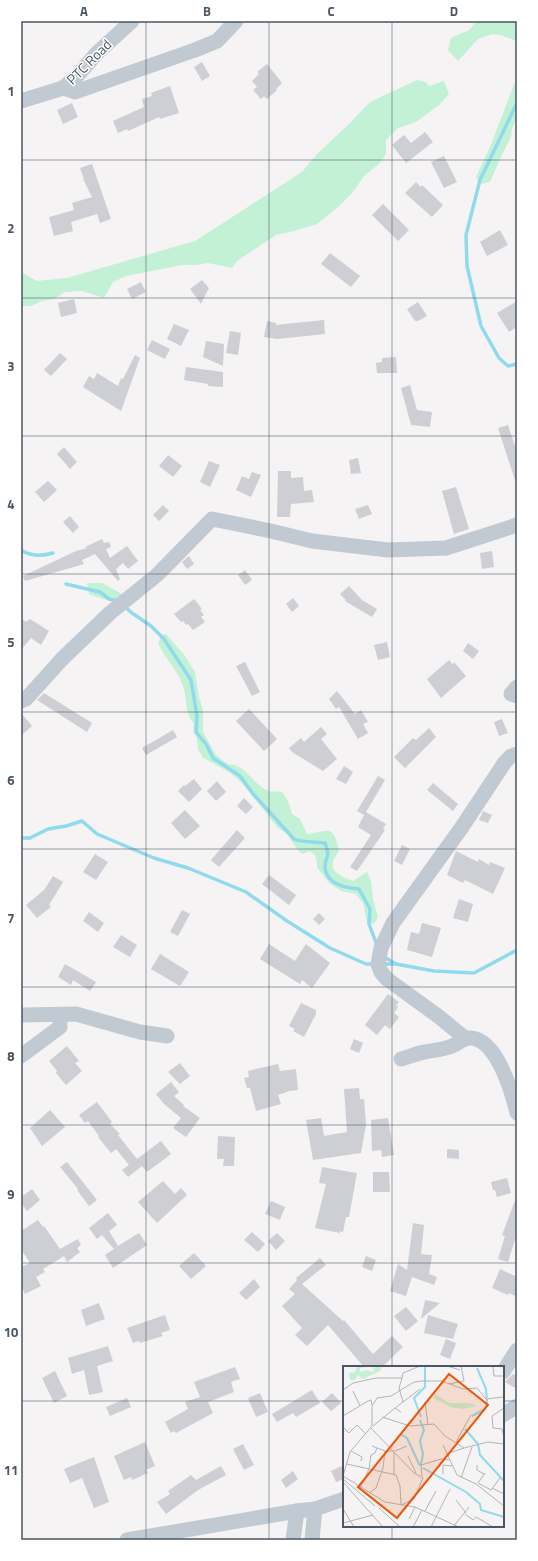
<svg xmlns="http://www.w3.org/2000/svg" width="538" height="1561" viewBox="0 0 538 1561" font-family="'Titillium Web',sans-serif">
  <rect width="100%" height="100%" fill="#f5f3f3"/>
  <g fill="#c3f1d5">
    <polygon points="477,21 517,21 517,41 500,35 492,34 478,39 458,61 448,50 451,38 469,30"/>
    <polygon points="517,77 517,119 512,128 511,137 499,161 490,182 480,184 476,177 490,147"/>
    <polygon points="417,80 426,82 429,86 444,81 449,94 439,105 416,122 398,128 386,140 386,154 379,164 365,175 352,193 338,207 317,224 294,231 276,235 237,261 232,268 208,263 196,265 182,265 126,276 113,282 104,298 82,291 65,292 54,299 42,301 31,306 21,306 21,272 37,281 67,278 195,241 302,172 318,153 349,124 370,102"/>
    <path d="M87 583H102L122 594 115 601C107 601 97 597 89 594Z"/>
    <path d="M166 634 185 656 195 672 199 697 203 710V732L216 755 229 765C241 761 254 784 266 790 270 792 277 791 282 792L288 801 292 814 300 819 307 834C328 832 333 822 339 851 337 854 333 859 333 863 330 873 345 878 353 881L367 872 371 881 373 899 378 917 374 924 367 922 363 903 356 894 341 891 329 883 317 867V862L315 855 310 851 302 854 297 849 287 834 277 827 267 814 241 782 229 772 203 758 198 749 197 739 193 730 194 724C185 714 187 701 184 689 179 671 165 659 158 643L161 635Z"/>
  </g>
  <g fill="none" stroke-linecap="round" stroke-linejoin="round">
    <g stroke="#90daee" stroke-width="3.5">
      <polyline points="517,103 480,180 466,235 467,266 481,326 499,358 508,366 517,364"/>
      <path d="M21 550C31 557 42 556 53 553"/>
      <polyline points="66,584 100,592 109,599 117,601"/>
      <path d="M124 606 132 613 151 626 164 639 191 680 197 716 196 732 206 744 213 758 240 776 254 795 294 839C303 843 314 841 325 843 331 859 325 855 325 867 326 884 345 888 359 889L370 909 369 924 377 945"/>
      <polyline points="21,838 30,838 48,829 66,826 82,821 97,834 154,858 188,868 246,892 287,921 330,948 366,964 374,964"/>
      <polyline points="384,957 396,964"/>
      <polyline points="382,964 396,964 434,971 474,973 517,950"/>
    </g>
  </g>
  <g fill="#cdcfd5">
    <polygon points="202,62 210,76 202,81 194,67"/>
    <polygon points="267,64 282,83 276,89 277,90 267,99 264,96 261,99 253,90 257,87 252,81 259,74 257,72"/>
    <polygon points="170,86 179,113 160,119 159,117 128,131 127,129 118,133 113,121 144,107 142,99 152,96 151,93"/>
    <polygon points="72,103 78,117 63,124 57,110"/>
    <polygon points="425,132 433,142 406,163 392,145 404,135 411,143"/>
    <polygon points="444,156 457,182 444,188 431,162"/>
    <polygon points="92,164 111,219 100,223 97,214 71,222 73,231 54,236 49,217 74,210 72,203 92,197 83,179 84,179 80,168"/>
    <polygon points="416,182 421,187 422,185 443,205 432,217 405,193"/>
    <polygon points="383,204 409,230 398,241 372,215"/>
    <polygon points="500,230 508,245 487,256 480,242"/>
    <polygon points="330,253 360,276 351,287 321,264"/>
    <polygon points="202,280 209,288 201,304 190,289"/>
    <polygon points="141,282 146,292 132,299 127,289"/>
    <polygon points="74,299 77,313 61,317 58,303"/>
    <polygon points="517,301 517,327 509,332 497,313"/>
    <polygon points="418,302 427,316 418,321 415,321 407,309"/>
    <polygon points="324,320 325,334 277,339 264,337 267,321 276,323 276,325"/>
    <polygon points="174,324 189,330 181,346 167,339"/>
    <polygon points="230,331 241,333 238,355 226,353"/>
    <polygon points="152,340 170,349 165,359 147,350"/>
    <polygon points="206,341 224,344 223,366 203,357"/>
    <polygon points="60,353 67,359 51,376 44,370"/>
    <polygon points="135,355 140,358 121,411 83,387 89,376 94,379 97,373 118,386 121,378 123,379"/>
    <polygon points="396,357 397,373 377,373 376,363 382,362 382,358"/>
    <polygon points="186,367 223,372 223,387 208,386 208,384 184,380"/>
    <polygon points="410,385 417,410 432,412 430,427 411,425 401,388"/>
    <polygon points="508,425 517,452 517,480 515,480 498,428"/>
    <polygon points="64,447 77,462 70,469 57,454"/>
    <polygon points="168,455 182,466 173,477 159,466"/>
    <polygon points="358,458 361,473 351,474 349,460"/>
    <polygon points="209,461 220,465 210,487 200,482"/>
    <polygon points="278,471 291,471 291,478 303,477 304,491 312,490 314,502 291,504 290,517 277,517"/>
    <polygon points="252,472 261,475 251,497 236,490 242,476 249,479"/>
    <polygon points="48,481 57,490 44,502 35,492"/>
    <polygon points="456,487 469,529 454,534 442,491"/>
    <polygon points="163,505 169,511 159,521 153,515"/>
    <polygon points="368,505 372,514 359,519 355,509"/>
    <polygon points="70,516 79,527 73,533 63,522"/>
    <polygon points="102,539 104,543 109,542 111,547 106,549 110,558 127,546 138,561 128,569 123,563 116,569 120,579 118,581 95,554 82,560 84,564 25,581 23,576 76,551 87,548 85,547"/>
    <polygon points="492,551 494,567 482,569 480,553"/>
    <polygon points="189,556 194,564 187,569 182,562"/>
    <polygon points="245,570 252,580 245,585 238,575"/>
    <polygon points="349,586 362,600 377,609 372,617 345,601 346,600 340,594"/>
    <polygon points="293,598 299,606 292,612 286,604"/>
    <polygon points="194,599 202,609 200,610 204,615 201,617 205,622 193,630 188,624 186,625 183,621 181,622 174,614"/>
    <polygon points="21,618 26,622 30,619 49,631 41,645 31,638 21,650"/>
    <polygon points="387,642 390,657 378,660 374,645"/>
    <polygon points="468,643 479,651 473,659 463,651"/>
    <polygon points="449,660 453,665 454,662 466,676 441,698 427,679"/>
    <polygon points="245,662 260,692 252,696 236,666"/>
    <polygon points="337,691 355,714 361,710 368,722 363,724 368,733 358,739 339,707 336,709 329,699"/>
    <polygon points="44,693 92,723 87,732 37,700"/>
    <polygon points="249,709 277,739 264,751 236,721"/>
    <polygon points="21,713 32,726 21,736"/>
    <polygon points="502,719 508,733 499,736 494,722"/>
    <polygon points="321,727 327,734 321,739 337,759 323,771 292,752 289,748 301,738 304,742"/>
    <polygon points="429,728 436,737 405,768 394,757 413,738 416,740"/>
    <polygon points="173,730 177,737 146,755 142,748"/>
    <polygon points="344,766 353,772 346,784 336,779"/>
    <polygon points="378,776 385,780 366,812 386,824 383,829 385,830 357,871 350,867 371,835 358,827 364,815 357,811"/>
    <polygon points="194,779 202,789 189,802 178,791 184,785 185,786"/>
    <polygon points="217,781 226,792 216,801 207,791"/>
    <polygon points="433,783 458,804 453,811 427,790"/>
    <polygon points="244,798 253,807 246,814 237,806"/>
    <polygon points="185,810 200,826 185,839 171,823"/>
    <polygon points="483,811 492,815 488,823 479,820"/>
    <polygon points="237,830 245,838 219,867 211,860"/>
    <polygon points="402,845 410,849 402,865 394,861"/>
    <polygon points="456,851 478,862 479,859 489,865 490,862 505,868 493,894 465,880 463,883 447,875"/>
    <polygon points="95,854 108,862 96,880 83,872"/>
    <polygon points="269,875 296,895 289,905 262,884"/>
    <polygon points="53,876 63,882 49,905 51,907 37,918 26,905 44,890"/>
    <polygon points="459,899 473,904 468,922 453,918"/>
    <polygon points="182,910 190,914 178,936 170,932"/>
    <polygon points="89,912 104,923 98,932 83,921"/>
    <polygon points="319,913 325,919 319,925 313,919"/>
    <polygon points="422,923 441,928 432,957 407,950 411,932 419,934"/>
    <polygon points="121,935 137,945 130,957 113,947"/>
    <polygon points="269,944 295,961 306,944 330,963 312,988 302,980 300,984 260,959"/>
    <polygon points="160,954 189,972 180,986 151,969"/>
    <polygon points="65,964 96,982 90,991 73,980 71,985 58,977"/>
    <polygon points="388,994 399,1002 396,1005 398,1007 394,1013 399,1017 390,1029 385,1025 377,1035 365,1025"/>
    <polygon points="301,1003 316,1010 316,1014 304,1037 293,1031 295,1029 289,1026"/>
    <polygon points="354,1039 363,1043 359,1053 350,1049"/>
    <polygon points="67,1046 79,1061 75,1063 82,1071 66,1085 56,1073 57,1071 49,1061"/>
    <polygon points="180,1063 190,1076 180,1084 168,1072"/>
    <polygon points="278,1064 280,1071 296,1069 298,1090 289,1091 278,1095 281,1104 256,1111 250,1088 247,1088 244,1078 249,1077 248,1071"/>
    <polygon points="171,1082 179,1092 174,1096 184,1105 183,1106 200,1118 186,1137 173,1128 181,1118 164,1104 156,1094"/>
    <polygon points="359,1088 360,1099 364,1099 366,1124 361,1153 313,1160 306,1120 321,1118 324,1136 347,1132 344,1089"/>
    <polygon points="97,1102 112,1122 110,1124 120,1134 118,1135 137,1159 161,1141 171,1154 147,1172 142,1166 128,1177 122,1170 129,1165 116,1149 111,1153 98,1137 99,1136 88,1121 85,1123 79,1115"/>
    <polygon points="50,1110 65,1127 42,1146 30,1128"/>
    <polygon points="388,1118 394,1155 382,1157 381,1150 372,1151 371,1120"/>
    <polygon points="218,1136 235,1137 234,1166 223,1166 224,1159 217,1159"/>
    <polygon points="447,1149 459,1150 459,1159 447,1158"/>
    <polygon points="67,1162 97,1200 89,1206 77,1190 78,1189 60,1167"/>
    <polygon points="322,1167 357,1173 349,1217 346,1217 343,1232 340,1231 340,1233 315,1228 326,1184 319,1183"/>
    <polygon points="373,1172 389,1172 390,1192 373,1192"/>
    <polygon points="507,1178 511,1193 497,1197 495,1190 493,1190 491,1182"/>
    <polygon points="163,1181 175,1194 181,1188 187,1195 157,1223 138,1202"/>
    <polygon points="32,1189 40,1200 27,1211 21,1203 21,1197"/>
    <polygon points="516,1198 517,1233 508,1262 498,1259 505,1236 502,1235"/>
    <polygon points="271,1201 285,1207 280,1220 265,1214"/>
    <polygon points="108,1213 117,1225 109,1231 118,1246 139,1233 147,1245 113,1268 105,1255 114,1249 102,1235 97,1239 89,1228"/>
    <polygon points="38,1220 43,1227 44,1226 60,1249 78,1239 81,1245 77,1248 80,1252 67,1262 64,1256 43,1269 45,1272 36,1277 41,1286 25,1294 21,1285 21,1267 30,1263 21,1249 21,1231"/>
    <polygon points="413,1223 424,1225 421,1254 432,1255 429,1274 437,1277 434,1285 412,1277 406,1296 390,1291 398,1264 407,1270"/>
    <polygon points="252,1232 265,1244 258,1252 244,1240"/>
    <polygon points="277,1233 285,1241 276,1250 268,1241"/>
    <polygon points="194,1253 206,1266 191,1279 179,1266"/>
    <polygon points="366,1256 376,1260 372,1271 362,1267"/>
    <polygon points="320,1258 326,1265 302,1284 343,1321 344,1320 373,1354 392,1336 403,1347 382,1367 364,1367 328,1325 307,1346 295,1335 302,1328 282,1306 295,1294 289,1289 297,1280 296,1278"/>
    <polygon points="500,1269 517,1277 517,1297 509,1293 508,1295 492,1288"/>
    <polygon points="254,1279 260,1287 246,1300 239,1293"/>
    <polygon points="425,1300 440,1303 421,1319"/>
    <polygon points="99,1303 105,1319 86,1326 81,1310"/>
    <polygon points="406,1307 418,1321 406,1331 394,1316"/>
    <polygon points="165,1315 170,1330 161,1333 163,1336 140,1343 139,1341 133,1343 127,1328"/>
    <polygon points="428,1315 458,1324 453,1339 424,1333"/>
    <polygon points="446,1339 456,1343 450,1359 440,1355"/>
    <polygon points="108,1346 113,1361 97,1366 103,1392 89,1395 84,1370 72,1374 68,1358"/>
    <polygon points="235,1367 240,1379 231,1382 234,1392 208,1402 213,1413 176,1433 174,1431 171,1433 165,1422 188,1409 185,1402 200,1397 194,1382"/>
    <polygon points="55,1371 67,1396 54,1403 42,1378"/>
    <polygon points="513,1374 517,1376 517,1389 505,1382"/>
    <polygon points="312,1390 320,1403 296,1417 293,1413 277,1422 272,1414"/>
    <polygon points="260,1393 268,1412 256,1417 248,1398"/>
    <polygon points="332,1393 341,1403 331,1411 322,1402"/>
    <polygon points="127,1398 131,1407 110,1416 106,1407"/>
    <polygon points="145,1442 155,1466 146,1470 148,1473 132,1480 131,1477 124,1480 114,1456"/>
    <polygon points="243,1444 254,1465 244,1470 233,1449"/>
    <polygon points="94,1457 109,1502 94,1508 82,1478 70,1483 64,1469"/>
    <polygon points="344,1465 344,1479 336,1482 331,1471"/>
    <polygon points="221,1466 226,1475 198,1490 166,1514 157,1502 170,1494 168,1491 191,1475 196,1480"/>
    <polygon points="293,1471 298,1479 286,1488 281,1480"/>
  </g>
  <g fill="none" stroke-linecap="round" stroke-linejoin="round">
    <g stroke="#c1cad2" stroke-width="15">
      <polyline points="63,88 76,77 97,53 132,21"/>
      <polyline points="21,101 63,88 75,92 195,50 217,41 236,21"/>
      <polyline points="517,687 511,694 517,696"/>
      <polyline points="21,701 26,699 62,659 110,613 157,575 212,519 271,531 312,541 388,550 446,548 517,525"/>
      <polyline points="21,1015 76,1014 140,1032 167,1036"/>
      <polyline points="465,1038 438,1016 387,979 381,972 378,964 381,948 393,923 462,827 505,762 511,756 517,754"/>
      <polyline points="21,1056 60,1027 60,1015"/>
      <path d="M401 1059C409 1057 417 1053 425 1052 434 1050 443 1050 452 1046 459 1044 462 1037 471 1038 497 1040 512 1092 517 1113"/>
      <polyline points="503,1372 517,1350"/>
      <polyline points="503,1415 517,1406"/>
      <polyline points="127,1540 297,1511 315,1509 344,1499"/>
      <polyline points="293,1540 297,1511"/>
      <polyline points="312,1540 315,1509"/>
    </g>
  </g>
  <path fill="none" stroke="#4a5661" stroke-width="1" stroke-opacity="0.55" d="M146 21V1540M269 21V1540M392 21V1367M21 160H517M21 298H517M21 436H517M21 574H517M21 712H517M21 849H517M21 987H517M21 1125H517M21 1263H517M21 1401H344M503 1401H517M392 1526V1540"/>
  <g text-anchor="middle" stroke-width="3" stroke-linejoin="round" paint-order="stroke">
    <g font-size="14" fill="#4a5661" stroke="#fff">
      <text transform="translate(89 62) rotate(-45)" y="5">PTC Road</text>
    </g>
  </g>
  <g transform="translate(343 1366)">
    <rect width="161" height="161" fill="#f5f3f3"/>
    <path d="M14 0H30L17 2V6L23 4 30 6 32 1 39 0 37 5 20 13 15 9 12 14H7L6 7 12 6ZM92 28 106 37H127L134 40 119 43 108 41 90 32Z" fill="#c3f1d5"/>
    <path fill="none" stroke="#90daee" stroke-width="2" d="M129 50 142 43 144 36 143 23 134 2M78 51 71 32 82 21V0M77 54 81 64 77 75 80 88 78 99M122 63 135 78 137 89 161 115M57 68 64 72 77 100M80 102 123 126 137 138 138 144 161 151"/>
    <path fill="none" stroke="#b1b4b9" stroke-width="1" d="M104 0 117 4M150 1 151 10H161M59 12 60 7 77 0M106 18 121 15 118 0M0 24 10 17 33 12H59L56 22 60 36M10 25 17 40M82 36 85 59M52 42 77 23M161 42 149 50 150 62 159 63 161 71M0 50 25 35 28 34 29 39M39 51 67 60 91 58 102 70 121 82 145 76 161 78M30 60 52 42 58 46M0 61 6 67 14 59 23 68M28 62 71 107 80 112 71 133 58 139M113 76 128 49M100 79 114 109 133 118 161 140M29 80 42 85H51M8 85 19 91 18 95M52 85 64 80M51 86V109M103 88 121 82M65 90 73 107M4 98 53 109 57 120 58 138M134 99V104L141 108M100 108V99L109 100M0 110 7 86 29 60V40L34 32 48 30 71 16 79 15H99L120 23 134 22 143 33 161 31M0 110 42 136 72 141 116 161M79 110 78 99 98 93 106 94M118 112 129 81M0 113 32 140M0 116 40 161M135 117 148 124 157 112M135 117 142 107M17 122 26 103 28 89 32 87 34 82M149 122 161 128M26 127 33 122 40 102 42 85M113 134 123 147M36 142 57 161M0 143 11 161M82 145 93 125M122 148 130 154 133 151 150 161M66 153 72 141M0 157 30 149M70 161 79 144M88 161 107 123M110 161 126 141"/>
    <path fill="#e8590c" fill-opacity="0.15" stroke="#e8590c" stroke-width="2" d="M106 8 145 39 54 152 15 121Z"/>
    <rect width="161" height="161" fill="none" stroke="#4a5661" stroke-width="2"/>
  </g>
  <rect width="538" height="1561" fill="none" stroke="#ffffff" stroke-width="44"/>
  <rect x="22" y="22" width="494" height="1517" fill="none" stroke="#4a5661" stroke-width="1.5"/>
  <g font-size="13" text-anchor="middle" font-weight="bold" fill="#4a5661">
    <text x="84" y="16">A</text>
    <text x="207" y="16">B</text>
    <text x="331" y="16">C</text>
    <text x="454" y="16">D</text>
    <text x="11" y="96">1</text>
    <text x="11" y="233">2</text>
    <text x="11" y="371">3</text>
    <text x="11" y="509">4</text>
    <text x="11" y="647">5</text>
    <text x="11" y="785">6</text>
    <text x="11" y="923">7</text>
    <text x="11" y="1061">8</text>
    <text x="11" y="1199">9</text>
    <text x="11" y="1337">10</text>
    <text x="11" y="1475">11</text>
  </g>
</svg>
